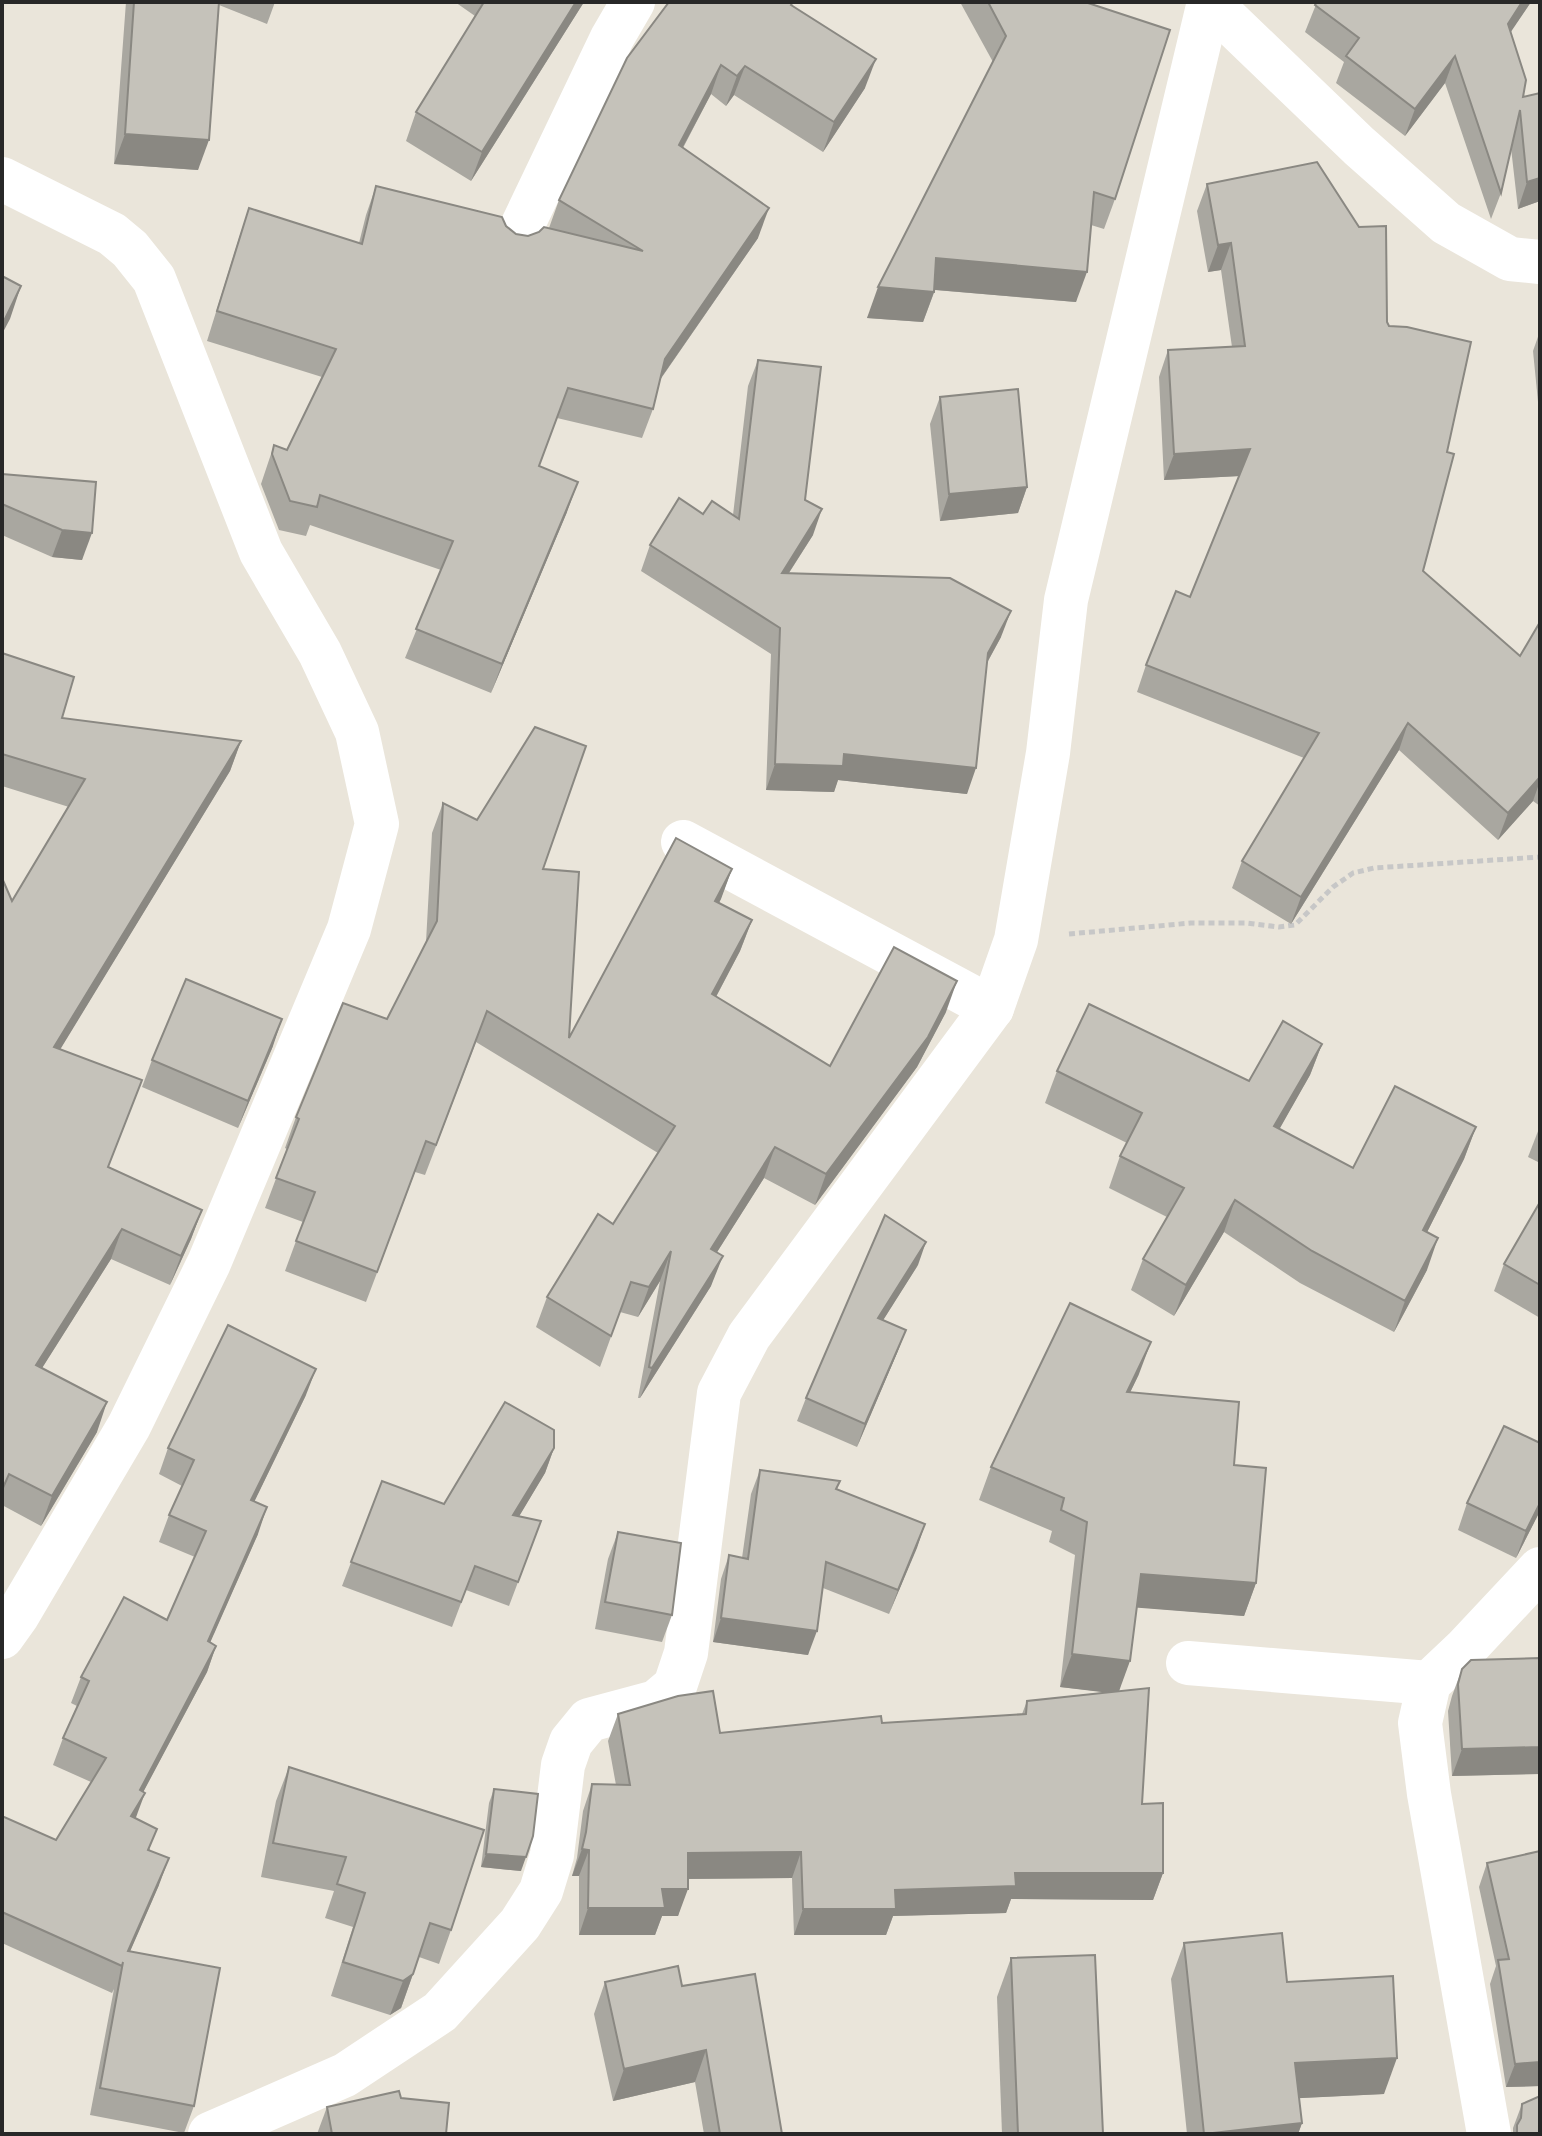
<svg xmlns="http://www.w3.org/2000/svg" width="1542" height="2136" viewBox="0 0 1542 2136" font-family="'Space Grotesk',sans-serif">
  <rect width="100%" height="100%" fill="#eae5da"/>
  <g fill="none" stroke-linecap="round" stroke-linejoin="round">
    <polyline stroke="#c7c7c7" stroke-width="5" stroke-dasharray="6 4" stroke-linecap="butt" points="1069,934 1191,923 1247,923 1279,927 1295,925 1333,887 1353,873 1374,868 1540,857"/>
    <g stroke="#fff" stroke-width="44">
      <polyline points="1209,2 1359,146 1446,223 1510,259 1540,262"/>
      <polyline points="2,179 112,234 130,249 154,279 261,552 320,653 357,732 377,824 349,929 209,1263 129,1426 17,1616 2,1637"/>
      <polyline points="515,241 612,38 633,2"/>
      <polyline points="683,842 992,1008"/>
      <polyline points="1188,1663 1429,1683"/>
      <polyline points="210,2134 345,2075 440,2012 520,1924 541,1891 552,1855 563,1765 571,1742 589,1720 656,1702 675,1686 686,1653 719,1393 749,1336 992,1008 1016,940 1048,753 1066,600 1209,2"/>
      <polyline points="1489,2134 1429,1794 1420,1723 1429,1683 1465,1649 1540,1569"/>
    </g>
  </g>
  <g fill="#a9a7a0">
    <polygon points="124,2 275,2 267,24 219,5 198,170 114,164 126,2"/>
    <polygon points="455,2 584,2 471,181 406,141 416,112 475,16"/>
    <polygon points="960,2 1085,2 1115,199 1104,229 1091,225 1076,302 935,290 923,322 867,318 993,62"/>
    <polygon points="1317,2 1531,2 1510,32 1540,201 1518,209 1511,148 1501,193 1491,219 1445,83 1405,136 1336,83 1344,62 1305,32"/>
    <polygon points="793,6 865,88 823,152 734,95 726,106 711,94 683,148 758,238 660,380 653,409 642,438 557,418 539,466 567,512 491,693 405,658 441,570 310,525 306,536 279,530 261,484 274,445 287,450 322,377 207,341 239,238 249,208 359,243 366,215 376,186 506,226 516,234 528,236 549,228 559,200"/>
    <polygon points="1207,184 1387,322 1423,571 1520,656 1540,622 1540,806 1533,801 1498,840 1399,750 1291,924 1232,888 1242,861 1304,758 1137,692 1146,665 1190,597 1239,476 1164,480 1159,377 1168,350 1232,347 1221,270 1208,272 1197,211"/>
    <polygon points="1540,331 1540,422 1533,351"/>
    <polygon points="758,360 805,500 813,535 789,573 1001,637 987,663 967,794 838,780 834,792 766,790 771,654 641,571 650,545 703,514 733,515 748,386"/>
    <polygon points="940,397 1027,487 1018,513 940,521 930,424"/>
    <polygon points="2,474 96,482 82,560 52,557 2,535"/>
    <polygon points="2,653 62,718 241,741 230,771 60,1049 109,1167 202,1210 191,1239 170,1285 111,1259 42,1368 97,1432 41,1526 2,1505 2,878 12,901 69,807 2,786"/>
    <polygon points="443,803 543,869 569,1038 732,869 719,903 752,920 740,951 716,997 830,1066 946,1012 917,1067 815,1205 764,1178 717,1252 711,1286 640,1398 638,1398 660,1281 638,1317 620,1312 600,1367 536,1327 547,1297 613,1224 658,1153 476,1042 425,1175 415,1172 366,1302 285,1271 303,1222 265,1208 287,1149 285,1148 296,1117 387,1019 426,942 432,833"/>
    <polygon points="1322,1044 1310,1075 1279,1129 1353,1168 1476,1127 1464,1159 1427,1232 1427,1270 1394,1332 1300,1283 1224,1232 1174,1316 1131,1290 1143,1259 1167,1217 1109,1188 1120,1156 1127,1143 1045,1103 1057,1071 1249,1081"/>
    <polygon points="273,1046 238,1128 142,1087 152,1060"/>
    <polygon points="1540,1126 1540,1163 1528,1157"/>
    <polygon points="1540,1202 1540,1318 1494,1291 1504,1264"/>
    <polygon points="918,1265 883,1320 906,1330 897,1353 857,1447 797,1421 806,1398"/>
    <polygon points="1139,1374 1130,1392 1234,1465 1256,1583 1244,1616 1137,1607 1119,1691 1142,1804 1163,1873 1153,1900 1011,1899 1006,1913 893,1916 886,1935 794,1935 792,1878 688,1879 678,1916 662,1916 655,1935 579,1935 579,1876 572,1876 577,1858 583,1811 592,1784 616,1785 608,1741 618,1714 720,1733 1022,1714 1027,1701 1106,1692 1060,1687 1075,1555 1049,1542 1052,1531 979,1500 991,1467"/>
    <polygon points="306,1395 254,1502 258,1534 210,1642 216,1646 207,1672 143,1792 135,1819 150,1850 159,1885 130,1951 194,2106 184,2133 90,2115 114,1989 112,1993 2,1943 2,1816 56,1840 91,1782 53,1765 63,1738 77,1706 71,1703 81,1677 167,1620 195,1557 159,1542 169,1515 182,1486 159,1474 168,1448"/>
    <polygon points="554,1448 545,1473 519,1516 541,1521 509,1606 466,1590 452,1627 342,1586 382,1481 444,1504"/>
    <polygon points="760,1470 837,1489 925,1524 889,1614 823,1588 808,1655 713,1642 721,1579 729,1555 742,1558 751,1494"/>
    <polygon points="1467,1503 1540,1511 1516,1558 1458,1530"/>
    <polygon points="618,1532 672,1615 662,1642 595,1629 608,1559"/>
    <polygon points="1540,1658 1540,1774 1452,1776 1448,1711 1452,1696 1462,1669"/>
    <polygon points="289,1767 451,1930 439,1964 419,1957 401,2008 390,2015 331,1996 353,1927 325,1918 334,1891 261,1877 276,1801"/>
    <polygon points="494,1789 521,1871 481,1867 489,1803"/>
    <polygon points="1487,1863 1540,2086 1506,2087 1490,1984 1496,1966 1479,1887"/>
    <polygon points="1184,1943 1287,1982 1384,2094 1299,2098 1302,2123 1298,2134 1187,2134 1171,1979"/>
    <polygon points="1011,1958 1103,2134 1002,2134 997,1997"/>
    <polygon points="605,1982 682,1986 782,2134 704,2134 695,2082 613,2101 594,2014"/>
    <polygon points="401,2098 446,2134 317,2134 327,2107"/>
    <polygon points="1522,2104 1540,2134 1513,2134 1513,2128"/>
  </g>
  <g fill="#8a8882">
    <polygon points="576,2 584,2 471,181 482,152"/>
    <polygon points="1522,2 1531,2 1498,51 1508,24"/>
    <polygon points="1455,56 1445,83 1405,136 1415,109"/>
    <polygon points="876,59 865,88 823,152 834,122"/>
    <polygon points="721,65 711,94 668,175 679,145"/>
    <polygon points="745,66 734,95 726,106 737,76"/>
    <polygon points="125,134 209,140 198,170 114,164"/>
    <polygon points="1540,178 1540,201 1518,209 1527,182"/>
    <polygon points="769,208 758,238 654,388 665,359"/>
    <polygon points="1231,243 1221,270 1208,272 1218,245"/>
    <polygon points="936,258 1087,272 1076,302 925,289"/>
    <polygon points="21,286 10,319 2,334 2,325"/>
    <polygon points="878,287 934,292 923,322 867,318"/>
    <polygon points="1250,449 1240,476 1164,480 1174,454"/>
    <polygon points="578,482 567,512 491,693 502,664"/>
    <polygon points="1027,487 1018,513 940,521 949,494"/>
    <polygon points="822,509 813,535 772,599 782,573"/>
    <polygon points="62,530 92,533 82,560 52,557"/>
    <polygon points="1011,611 1001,637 978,679 988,653"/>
    <polygon points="1408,723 1399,750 1291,924 1301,897"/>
    <polygon points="241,741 230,771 44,1076 54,1047"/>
    <polygon points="844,754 976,768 967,794 838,780 834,792 766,790 775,764"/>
    <polygon points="1540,777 1540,781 1533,801 1498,840 1508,813"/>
    <polygon points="732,869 721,899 704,931 715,901"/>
    <polygon points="752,920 740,951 701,1025 712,994"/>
    <polygon points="957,981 946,1012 917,1067 815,1205 826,1174"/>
    <polygon points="282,1019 273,1046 238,1128 248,1101"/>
    <polygon points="1322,1044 1310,1075 1263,1158 1274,1126"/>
    <polygon points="1476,1127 1464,1159 1412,1262 1423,1230"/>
    <polygon points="775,1147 764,1178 700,1279 711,1249"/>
    <polygon points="1235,1200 1224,1232 1174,1316 1186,1285"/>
    <polygon points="202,1210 191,1239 170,1285 181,1256"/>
    <polygon points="122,1229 111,1259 25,1395 36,1365"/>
    <polygon points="1438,1238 1427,1270 1394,1332 1405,1301"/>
    <polygon points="926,1242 918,1265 870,1341 878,1318"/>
    <polygon points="671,1251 660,1281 638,1317 649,1287"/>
    <polygon points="723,1256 711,1286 640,1398 652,1368"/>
    <polygon points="906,1330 897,1353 857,1447 865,1424"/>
    <polygon points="1151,1342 1139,1374 1115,1424 1127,1392"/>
    <polygon points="316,1369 306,1395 242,1527 251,1500"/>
    <polygon points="107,1402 97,1432 41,1526 52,1496"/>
    <polygon points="554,1448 545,1473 505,1540 513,1515"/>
    <polygon points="1540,1503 1540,1511 1516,1558 1526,1531"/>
    <polygon points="267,1507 258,1534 199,1668 208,1641"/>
    <polygon points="925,1524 917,1548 889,1614 898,1590"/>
    <polygon points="1141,1574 1256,1583 1244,1616 1129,1607"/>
    <polygon points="721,1618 817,1631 808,1655 713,1642"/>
    <polygon points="216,1646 207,1672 130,1817 140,1790"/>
    <polygon points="1072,1654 1130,1661 1118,1694 1060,1687"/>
    <polygon points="1540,1747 1540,1774 1452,1776 1462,1749"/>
    <polygon points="145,1793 135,1820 131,1816"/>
    <polygon points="582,1849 589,1850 579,1876 572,1876"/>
    <polygon points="801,1852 792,1878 679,1879 688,1853"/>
    <polygon points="486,1854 526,1857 521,1871 481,1867"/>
    <polygon points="169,1858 159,1885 122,1970 128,1951"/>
    <polygon points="1015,1873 1163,1873 1153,1900 1011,1899 1006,1913 893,1916 886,1935 794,1935 803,1909 895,1890"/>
    <polygon points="662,1889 688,1889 678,1916 662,1916 655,1935 579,1935 588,1908"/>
    <polygon points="413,1974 401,2008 390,2015 403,1981"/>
    <polygon points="706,2050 695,2082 613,2101 624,2069"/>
    <polygon points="1397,2058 1384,2094 1282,2099 1295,2063"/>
    <polygon points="1540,2062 1540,2086 1506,2087 1515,2064"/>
    <polygon points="1302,2123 1298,2134 1205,2134"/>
  </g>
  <g fill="#c5c2ba" stroke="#8a8882" stroke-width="2">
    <polygon points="134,2 219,2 209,140 125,134"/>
    <polygon points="484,2 576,2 482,152 416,112"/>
    <polygon points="669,2 793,2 791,5 876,59 834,122 745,66 737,76 721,65 679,145 769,208 665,359 653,409 568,388 539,466 578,482 502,664 416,629 453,541 320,495 317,507 290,501 272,454 274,445 287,450 336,349 217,311 249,208 362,244 376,186 502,217 506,226 516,234 528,236 539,232 544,227 643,251 559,200 627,58"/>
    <polygon points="988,2 1085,2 1170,30 1115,199 1094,192 1087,272 936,258 934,292 878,287 1006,36"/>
    <polygon points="1317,2 1522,2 1508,24 1526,80 1523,97 1540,93 1540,178 1527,182 1520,110 1501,193 1455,56 1415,109 1346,56 1359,38 1315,5"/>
    <polygon points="1317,162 1359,227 1386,226 1387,322 1389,326 1407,327 1471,342 1447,452 1454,454 1423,571 1520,656 1540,622 1540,777 1508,813 1408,723 1301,897 1242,861 1319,733 1146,665 1176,591 1190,597 1250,449 1174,454 1168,350 1245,346 1231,243 1218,245 1207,184"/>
    <polygon points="2,276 21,286 2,325"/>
    <polygon points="758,360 821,367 805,500 822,509 782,573 950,578 1011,611 988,653 976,768 844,754 843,766 775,764 780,628 650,545 679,498 703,514 712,501 739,519"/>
    <polygon points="1018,389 1027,487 949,494 940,397"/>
    <polygon points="2,474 96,482 92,533 62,530 2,504"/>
    <polygon points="2,653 74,677 62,718 241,741 54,1047 142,1080 108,1167 202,1210 181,1256 122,1229 36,1365 107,1402 52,1496 9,1474 2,1490 2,878 12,901 85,779 2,754"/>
    <polygon points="535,727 586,746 543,869 579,872 569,1038 676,838 732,869 715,901 752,920 712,994 830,1066 894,947 957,981 928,1037 826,1174 775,1147 711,1249 723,1256 652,1368 649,1367 671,1251 649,1287 631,1282 611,1336 547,1297 598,1214 613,1224 675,1126 487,1011 436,1145 426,1141 377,1272 296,1241 315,1192 276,1178 299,1119 296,1117 343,1003 387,1019 437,921 443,803 477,820"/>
    <polygon points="186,979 282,1019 248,1101 152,1060"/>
    <polygon points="1089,1004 1249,1081 1283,1021 1322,1044 1274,1126 1353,1168 1395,1086 1476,1127 1423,1230 1438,1238 1405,1301 1312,1251 1235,1200 1186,1285 1143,1259 1184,1188 1120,1156 1142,1113 1057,1071"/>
    <polygon points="1540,1202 1540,1285 1504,1264"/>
    <polygon points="885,1215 926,1242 878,1318 906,1330 865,1424 806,1398"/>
    <polygon points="1070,1303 1151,1342 1127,1392 1239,1402 1234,1465 1266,1468 1256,1583 1141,1574 1130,1661 1072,1654 1087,1522 1061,1510 1064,1498 991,1467"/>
    <polygon points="228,1325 316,1369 251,1500 267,1507 208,1641 216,1646 140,1790 145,1793 131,1816 157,1829 148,1850 169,1858 128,1951 220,1968 194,2106 100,2088 123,1962 122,1966 2,1912 2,1816 56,1840 106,1758 63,1738 89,1681 81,1677 124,1597 167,1620 206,1531 169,1515 194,1460 168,1448"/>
    <polygon points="505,1402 554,1430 554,1448 513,1515 541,1521 518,1582 475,1566 461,1602 351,1562 382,1481 444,1504"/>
    <polygon points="1504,1426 1540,1443 1540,1503 1526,1531 1467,1503"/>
    <polygon points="760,1470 840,1481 836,1489 925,1524 898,1590 826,1562 817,1631 721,1618 729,1555 748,1559"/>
    <polygon points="618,1532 681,1543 672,1615 605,1602"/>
    <polygon points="1540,1658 1540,1747 1462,1749 1458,1684 1462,1669 1471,1660"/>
    <polygon points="1149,1688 1142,1804 1163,1803 1163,1873 1015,1873 1016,1886 895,1890 896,1909 803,1909 801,1852 688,1853 688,1889 662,1889 665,1908 588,1908 589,1850 582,1849 586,1832 592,1784 630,1785 618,1714 678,1696 713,1691 720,1733 881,1716 882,1723 1026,1714 1027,1701"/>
    <polygon points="289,1767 484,1830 451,1930 430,1923 413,1974 403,1981 343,1962 365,1893 337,1884 346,1857 273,1843"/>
    <polygon points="494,1789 538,1794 533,1836 526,1857 486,1854"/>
    <polygon points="1540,1851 1540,2062 1515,2064 1498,1960 1509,1959 1487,1863"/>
    <polygon points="1282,1933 1287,1982 1393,1976 1397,2058 1295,2063 1302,2123 1204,2134 1184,1943"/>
    <polygon points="1095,1955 1103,2134 1018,2134 1011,1958"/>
    <polygon points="678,1966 682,1986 755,1974 782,2134 720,2134 706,2050 624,2069 605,1982"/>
    <polygon points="399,2091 401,2098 449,2103 446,2134 332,2134 327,2107"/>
    <polygon points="1540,2096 1540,2134 1517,2134 1517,2125 1521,2118 1522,2104"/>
  </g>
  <rect width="1542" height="2136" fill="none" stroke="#282828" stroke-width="8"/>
</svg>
